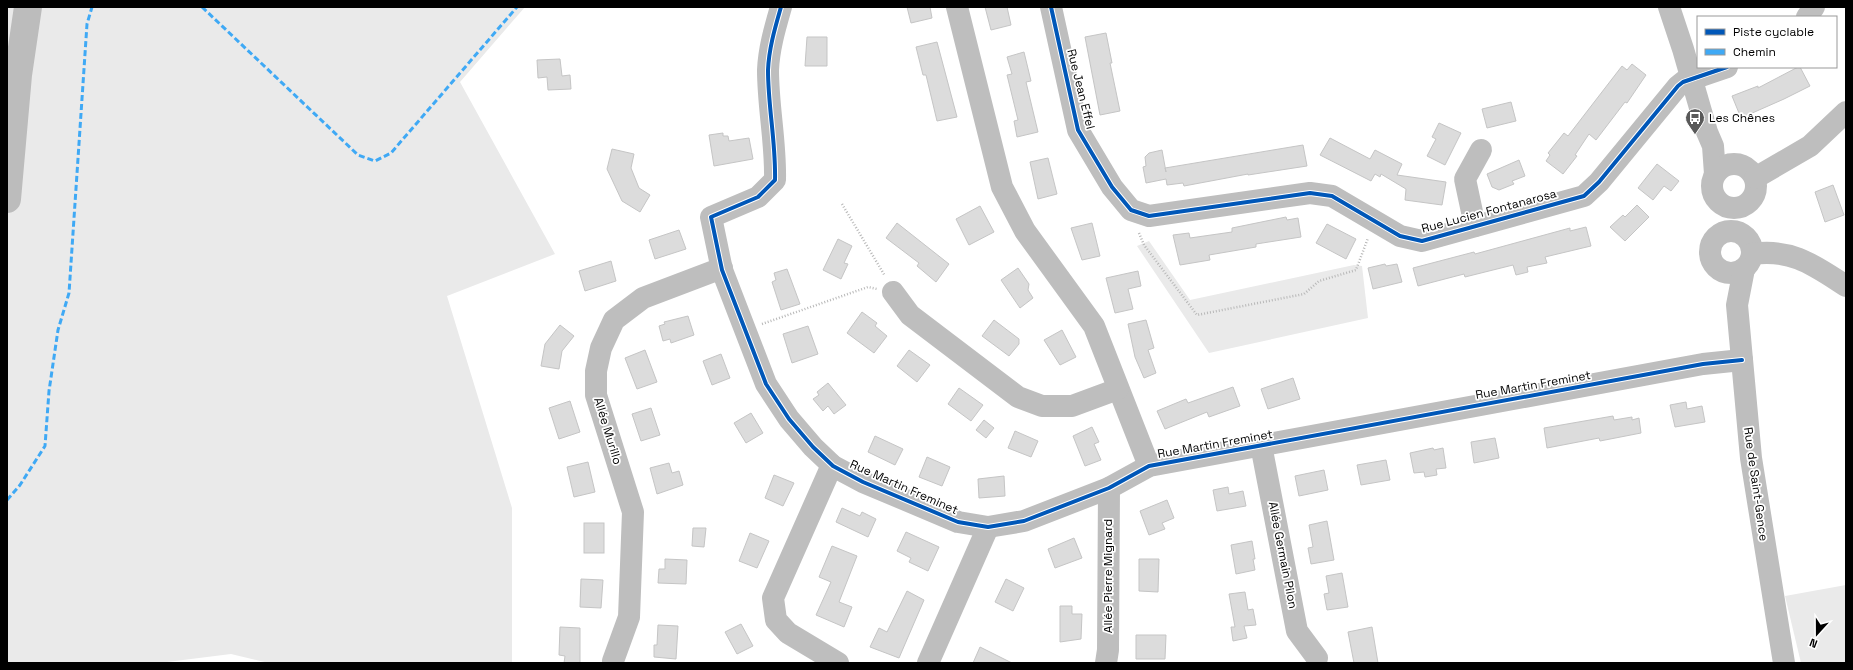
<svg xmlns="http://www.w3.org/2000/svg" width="1853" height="670" viewBox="0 0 1853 670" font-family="'Space Grotesk',sans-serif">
  <rect width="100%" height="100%" fill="#fff"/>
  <g fill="#eaeaea">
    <polygon points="7,7 525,7 460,82 555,254 447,296 512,508 512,663 269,663 231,654 159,663 7,663"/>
    <polygon points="1149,241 1190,300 1354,265 1362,266 1368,318 1209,353 1137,246"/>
    <polygon points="1846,585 1846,663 1801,663 1785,596"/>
  </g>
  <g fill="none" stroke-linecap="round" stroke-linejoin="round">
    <polyline stroke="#bcbcbc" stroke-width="28" points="7,199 18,75 28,7"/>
  </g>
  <g fill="#dcdcdc" stroke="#c5c5c5">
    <polygon points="907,7 930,7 932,18 911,23"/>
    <polygon points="985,7 1007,7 1011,25 991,30"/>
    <polygon points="1106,33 1112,63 1110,63 1120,111 1100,115 1085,37"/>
    <polygon points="807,37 827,37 827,66 805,66"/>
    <polygon points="937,42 957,117 937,121 926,75 923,75 916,47"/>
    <polygon points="1024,52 1031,81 1026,82 1038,132 1017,137 1014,121 1018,120 1007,75 1012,74 1007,57"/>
    <polygon points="560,59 562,76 570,75 571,89 548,90 547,77 538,78 537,60"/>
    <polygon points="1632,64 1646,75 1627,103 1625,102 1596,140 1589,134 1575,155 1577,156 1563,174 1546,161 1550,155 1548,153 1564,133 1568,136 1622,66 1627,70"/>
    <polygon points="1798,67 1800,67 1810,86 1784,99 1741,118 1732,96 1758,86 1758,88"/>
    <polygon points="1511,102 1516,121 1487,128 1482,109"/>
    <polygon points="1439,123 1461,133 1445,165 1427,156 1436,139 1432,137"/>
    <polygon points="723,133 723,136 728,136 729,141 749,138 753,159 714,166 709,135"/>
    <polygon points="1330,138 1370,159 1375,150 1402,164 1397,175 1446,182 1442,205 1405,200 1406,189 1381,174 1380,177 1375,174 1371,181 1320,155"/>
    <polygon points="1303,145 1307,166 1248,175 1248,174 1184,186 1183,183 1167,185 1166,179 1146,183 1143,167 1146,166 1145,157 1149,153 1162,150 1166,172 1165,168"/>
    <polygon points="612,149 634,154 631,168 639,188 650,195 640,212 622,201 607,169"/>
    <polygon points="1048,158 1057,194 1038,199 1030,162"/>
    <polygon points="1519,160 1525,176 1512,181 1514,184 1499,190 1492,187 1487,174"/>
    <polygon points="1657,164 1679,181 1671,191 1664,186 1653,200 1638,188"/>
    <polygon points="1833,185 1844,215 1825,222 1815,192"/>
    <polygon points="1637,205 1649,217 1625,241 1610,227 1623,215 1625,217"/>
    <polygon points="980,206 994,232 969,245 956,219"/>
    <polygon points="1286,217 1287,220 1298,218 1301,237 1256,244 1256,247 1209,255 1210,260 1180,265 1173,235 1189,233 1190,238 1232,232 1232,228"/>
    <polygon points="897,223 949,264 936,282 917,266 919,263 886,238"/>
    <polygon points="1092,223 1100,256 1082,260 1071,228"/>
    <polygon points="1327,224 1356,239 1346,259 1316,243"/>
    <polygon points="1586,227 1591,246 1545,257 1547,263 1527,267 1528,272 1516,275 1513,265 1465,277 1464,274 1418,286 1413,268 1474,252 1475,254 1570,228 1570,231"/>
    <polygon points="679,230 686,249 655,259 649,240"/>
    <polygon points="838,239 852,246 844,263 848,264 841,279 823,270"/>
    <polygon points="611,261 616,281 585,291 579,271"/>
    <polygon points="1385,264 1386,266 1397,264 1402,282 1373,289 1368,268"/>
    <polygon points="1018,268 1029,284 1028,290 1033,298 1020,308 1001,280"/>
    <polygon points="787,269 800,304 781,310 772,282 776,280 774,273"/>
    <polygon points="1138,271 1141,286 1128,289 1133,309 1115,313 1106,278"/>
    <polygon points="862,312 877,323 875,326 887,336 874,353 847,333"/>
    <polygon points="688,316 694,335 671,343 670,339 663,341 659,326 665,324 664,322"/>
    <polygon points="994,320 1019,339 1019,344 1009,356 982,336"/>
    <polygon points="1146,320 1154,348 1148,350 1156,373 1144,378 1135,357 1128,324"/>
    <polygon points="560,325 574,336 562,351 559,369 541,366 545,344"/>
    <polygon points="808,326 818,354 792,363 783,334"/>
    <polygon points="1062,330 1076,357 1060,365 1044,340"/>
    <polygon points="645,350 657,382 637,389 625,358"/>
    <polygon points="909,350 930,365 917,382 897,366"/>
    <polygon points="721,354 730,378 712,385 703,361"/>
    <polygon points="1293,378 1300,399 1268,409 1261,389"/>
    <polygon points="828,383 846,405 834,414 828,406 823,411 813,399 819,395 817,392"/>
    <polygon points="1233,387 1240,406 1209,417 1207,412 1165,429 1157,411 1186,399 1188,403"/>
    <polygon points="959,388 983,405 971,421 948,404"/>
    <polygon points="570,401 580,432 559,439 549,408"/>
    <polygon points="1686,402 1687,409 1702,406 1705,422 1675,427 1670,405"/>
    <polygon points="651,408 660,435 641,441 632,414"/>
    <polygon points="751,413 763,433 746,443 734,423"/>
    <polygon points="1613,416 1614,420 1632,417 1632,420 1639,418 1641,433 1600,441 1599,438 1547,448 1544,428"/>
    <polygon points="984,420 994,428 986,438 976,430"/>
    <polygon points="1092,427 1099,442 1094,444 1101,460 1085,466 1073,436"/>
    <polygon points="1015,431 1038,441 1031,457 1008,448"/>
    <polygon points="875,436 903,449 895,465 868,452"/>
    <polygon points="1495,438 1499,458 1474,463 1471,442"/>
    <polygon points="1433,448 1434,450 1443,448 1446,468 1436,469 1437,475 1425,477 1424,472 1414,473 1410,453"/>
    <polygon points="927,457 950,467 942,486 919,477"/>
    <polygon points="1386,460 1390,480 1361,485 1357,465"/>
    <polygon points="588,462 595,492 574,497 567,467"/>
    <polygon points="669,463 672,473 679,471 683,485 657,494 650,468"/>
    <polygon points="1324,470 1328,490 1299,496 1295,476"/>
    <polygon points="774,475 794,483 783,506 765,498"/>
    <polygon points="1004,476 1005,496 979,498 978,479"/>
    <polygon points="1228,487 1229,494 1243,491 1246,506 1217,511 1213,490"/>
    <polygon points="1167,500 1174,518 1162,523 1165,529 1149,535 1140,511"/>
    <polygon points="842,508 860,516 862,512 876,519 868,537 836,522"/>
    <polygon points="1327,521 1334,560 1311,564 1308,548 1313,547 1309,525"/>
    <rect x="584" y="523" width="20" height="30"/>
    <polygon points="693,528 706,528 704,547 692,546"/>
    <polygon points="906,532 939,547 928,571 909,562 911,558 897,551"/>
    <polygon points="750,533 769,541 757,568 739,561"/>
    <polygon points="1074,538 1082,558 1055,568 1048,549"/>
    <polygon points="1252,541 1255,559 1253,559 1255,570 1236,574 1231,545"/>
    <polygon points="832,546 857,556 839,602 852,607 844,627 816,615 831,582 819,577"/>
    <polygon points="665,559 687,560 686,584 658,583 659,569 665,569"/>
    <polygon points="1139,559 1159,559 1158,592 1139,591"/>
    <polygon points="1342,573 1348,607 1327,610 1324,594 1329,593 1326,576"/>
    <polygon points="581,579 603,580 601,608 580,607"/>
    <polygon points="1006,579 1024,588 1013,611 995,602"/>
    <polygon points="907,591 924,600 899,658 870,647 879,628 887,632"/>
    <polygon points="1245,592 1248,610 1253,609 1256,625 1244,626 1247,638 1233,641 1231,627 1235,627 1229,594"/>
    <polygon points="1060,606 1072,606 1072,614 1082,614 1081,639 1060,642"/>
    <polygon points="741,624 753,646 737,654 725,632"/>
    <polygon points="658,625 678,626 676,659 654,657 654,645 657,645"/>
    <polygon points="560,627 580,628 580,663 564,663 565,656 559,655"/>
    <polygon points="1372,627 1378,663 1354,663 1348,632"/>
    <polygon points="1136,635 1166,635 1165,659 1136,659"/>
    <polygon points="980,647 1012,663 973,663"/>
  </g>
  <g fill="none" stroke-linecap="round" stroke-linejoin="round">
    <g stroke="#b8b8b8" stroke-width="2.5" stroke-dasharray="1 2" stroke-linecap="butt">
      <polyline points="842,204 885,276"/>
      <polyline points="1139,233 1144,245 1197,315 1304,294 1319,281 1356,270 1368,238"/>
      <polyline points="762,324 868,287 877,289"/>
    </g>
    <g stroke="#bebebe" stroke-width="22">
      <path d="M781 7C775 28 769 48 768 70 768 107 776 143 775 180L758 197 711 217 722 270 766 384 789 419 813 447 833 466 863 482 958 522 988 527 1024 521 1109 488 1149 466 1703 364 1742 360"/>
      <polyline points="957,7 1002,187 1025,231 1094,326 1149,466"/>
      <polyline points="1051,7 1078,130 1112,187 1131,210 1149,216 1310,193 1332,196 1400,236 1422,241 1584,196 1599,182 1678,86 1683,82 1727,67"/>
      <polyline points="1669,7 1683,49 1707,132 1713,146 1715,174"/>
      <polyline points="1807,17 1814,7"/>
      <circle cx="1734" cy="186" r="22"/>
      <polyline points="1755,178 1810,146 1846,112"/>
      <polyline points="1475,226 1465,179 1481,150"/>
      <circle cx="1731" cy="252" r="21"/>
      <path d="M1752 254C1792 248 1815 266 1846 286"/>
      <polyline points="1744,269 1737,305 1751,458 1784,663"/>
      <polyline points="893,292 910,315 1018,397 1042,406 1072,406 1118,389"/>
      <polyline points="1261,445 1297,631 1317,658"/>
      <polyline points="832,465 773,598 776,620 788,633 838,663"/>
      <polyline points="613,661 629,617 633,512 596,395 596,371 601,348 614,320 643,298 722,268"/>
      <polyline points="928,663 988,527"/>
      <polyline points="1106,663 1108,650 1109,488"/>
    </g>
    <g stroke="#3fa9f5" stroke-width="3" stroke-dasharray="6 3" stroke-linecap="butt">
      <polyline points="202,7 358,155 375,161 391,153 517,7"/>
      <polyline points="7,500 20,485 45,446 49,391 58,330 69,293 87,24 92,7"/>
    </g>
    <defs>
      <g id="cycleway">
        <path d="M781 7C775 28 769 48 768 70 768 107 776 143 775 180L758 197 711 217 722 270 766 384 789 419 813 447 833 466 863 482 958 522 988 527 1024 521 1109 488 1149 466 1703 364 1742 360"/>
        <polyline points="1051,7 1078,130 1112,187 1131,210 1149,216 1310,193 1332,196 1400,236 1422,241 1584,196 1599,182 1678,86 1683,82 1727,67"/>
      </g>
    </defs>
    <use href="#cycleway" stroke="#fff" stroke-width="6"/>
    <use href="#cycleway" stroke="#0057b8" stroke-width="4"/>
  </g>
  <defs>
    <symbol id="bus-pin" viewBox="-11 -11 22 30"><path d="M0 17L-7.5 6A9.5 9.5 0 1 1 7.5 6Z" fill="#595959" stroke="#fff"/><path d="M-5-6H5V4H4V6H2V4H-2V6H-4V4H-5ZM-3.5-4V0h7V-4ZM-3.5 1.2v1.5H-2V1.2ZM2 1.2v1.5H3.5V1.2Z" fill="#fff"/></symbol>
  </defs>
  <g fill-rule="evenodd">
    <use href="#bus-pin" x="1684" y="107" width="22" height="30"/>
  </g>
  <g text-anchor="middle" stroke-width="3.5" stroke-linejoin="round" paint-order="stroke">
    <g font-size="12" fill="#000" stroke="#fff">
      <text transform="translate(1081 89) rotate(76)" y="4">Rue Jean Effel</text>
      <text transform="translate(1489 211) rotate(-15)" y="4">Rue Lucien Fontanarosa</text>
      <text transform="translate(1533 385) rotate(-10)" y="4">Rue Martin Freminet</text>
      <text transform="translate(608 431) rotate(73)" y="4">Allée Murillo</text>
      <text transform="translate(1215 444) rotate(-10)" y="4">Rue Martin Freminet</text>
      <text transform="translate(1756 484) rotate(82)" y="4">Rue de Saint-Gence</text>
      <text transform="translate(904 487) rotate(24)" y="4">Rue Martin Freminet</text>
      <text transform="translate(1283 555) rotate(79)" y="4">Allée Germain Pilon</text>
      <text transform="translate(1108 576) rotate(-90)" y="4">Allée Pierre Mignard</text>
    </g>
    <g font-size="12" fill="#000" stroke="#fff" text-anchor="start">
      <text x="1709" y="122">Les Chênes</text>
    </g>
  </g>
  <rect width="1853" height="670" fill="none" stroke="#000000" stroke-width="16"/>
  <rect x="1697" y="16" width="140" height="52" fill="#ffffff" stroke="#999999"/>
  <rect x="1705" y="29" width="20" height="6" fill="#0057b8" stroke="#999999"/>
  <text x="1733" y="36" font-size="12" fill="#000000">Piste cyclable</text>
  <rect x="1705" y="49" width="20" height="6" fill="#3fa9f5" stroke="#999999"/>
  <text x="1733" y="56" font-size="12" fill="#000000">Chemin</text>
  <g transform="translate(1817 634) rotate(201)" stroke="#ffffff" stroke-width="3" paint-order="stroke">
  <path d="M0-3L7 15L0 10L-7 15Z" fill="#000000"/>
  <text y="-6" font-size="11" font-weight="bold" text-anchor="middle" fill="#000000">N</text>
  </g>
</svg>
